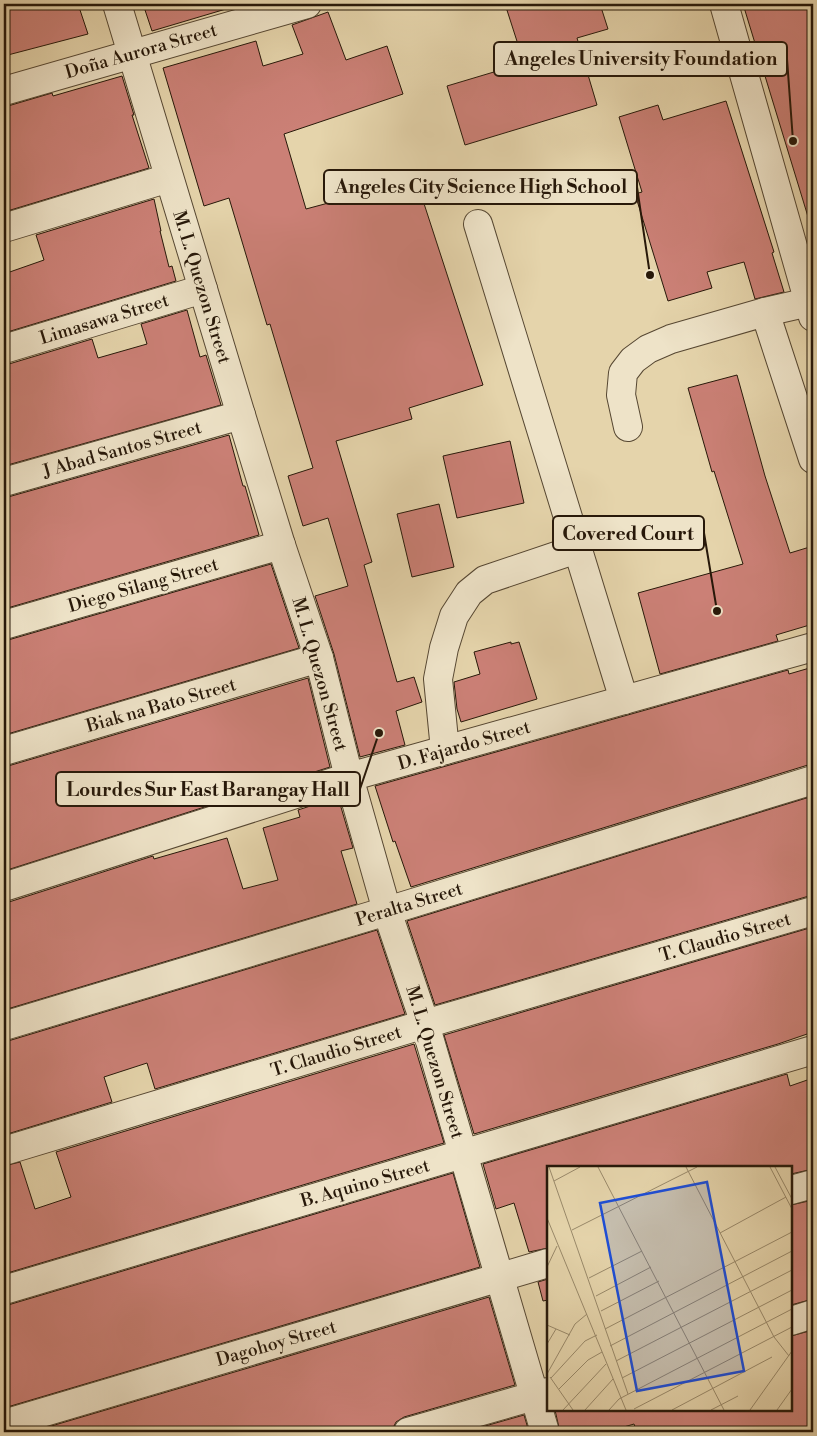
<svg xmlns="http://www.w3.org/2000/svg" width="817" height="1436" viewBox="0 0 817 1436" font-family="'Libre Bodoni',serif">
  <rect width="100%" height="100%" fill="#e5d4ab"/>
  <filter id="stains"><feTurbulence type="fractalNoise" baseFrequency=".004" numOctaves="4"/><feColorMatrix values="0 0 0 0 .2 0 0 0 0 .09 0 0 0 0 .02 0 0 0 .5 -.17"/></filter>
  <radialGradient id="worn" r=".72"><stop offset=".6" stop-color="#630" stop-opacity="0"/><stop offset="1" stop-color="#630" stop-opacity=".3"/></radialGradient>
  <g fill="#cb8076" stroke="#271809">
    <polygon points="4,4 78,4 88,34 4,56"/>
    <polygon points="143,4 226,4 226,9 152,31"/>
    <polygon points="505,4 600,4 608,29 577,38 597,105 465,145 447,86 524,63"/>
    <polygon points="743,4 813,4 813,219 809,220"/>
    <polygon points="328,12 346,60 387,46 403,94 284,134 306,209 347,198 348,201 416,179 483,385 409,408 412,419 336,441 372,562 364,565 397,682 414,677 422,702 396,711 405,745 360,757 334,654 315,596 348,586 328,518 303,526 288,476 313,468 270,324 267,325 229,198 204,206 163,68 256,41 263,66 303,54 292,25"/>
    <polygon points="122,76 134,115 132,115 149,168 4,212 4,106 8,106 52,93 53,96"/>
    <polygon points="726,101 774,252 772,253 784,292 755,299 744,262 707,272 712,288 668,301 635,194 642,192 619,117 658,105 663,120"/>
    <polygon points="154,199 161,231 160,231 169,267 172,266 176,281 4,333 4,274 44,260 36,235"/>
    <polygon points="187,310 200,357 206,355 221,405 4,466 4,364 9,364 92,339 98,358 147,344 141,324"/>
    <polygon points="737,375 765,476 790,553 813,546 813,624 776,635 778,641 660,674 638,593 743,564 714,471 712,472 688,388"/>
    <polygon points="229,435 243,486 245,486 259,535 4,609 4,497 8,497"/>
    <polygon points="510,441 524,503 457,518 443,456"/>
    <polygon points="439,504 454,567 412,577 397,514"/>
    <polygon points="271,564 299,648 4,735 4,640 8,640"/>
    <polygon points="511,642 511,644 519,642 537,699 461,722 457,709 454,682 480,674 474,652"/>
    <polygon points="813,667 813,765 808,765 411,887 395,841 393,842 375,786 788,670 789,674"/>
    <polygon points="308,678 330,767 4,871 4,766 8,766"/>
    <polygon points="813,796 813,896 809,896 435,1005 407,921"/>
    <polygon points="338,797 353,848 341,851 357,904 4,1010 4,902 9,902 153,856 154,859 227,838 243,889 278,880 263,828 300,817 298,810"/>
    <polygon points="813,927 813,1032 778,1044 474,1134 444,1035"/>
    <polygon points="377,930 405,1014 155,1089 147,1063 104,1077 112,1102 4,1135 4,1041 8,1041"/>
    <polygon points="414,1044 444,1143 4,1274 4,1166 20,1162 35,1209 71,1197 56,1152"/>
    <polygon points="787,1074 790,1086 813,1078 813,1169 791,1174 791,1167 548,1167 548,1248 529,1252 514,1203 496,1209 483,1164"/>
    <polygon points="453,1173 480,1267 4,1408 4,1305 8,1305"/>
    <polygon points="813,1200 813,1299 791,1305 791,1205"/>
    <polygon points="548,1279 548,1300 543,1301 538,1282"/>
    <polygon points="489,1297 515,1385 404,1417 396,1422 393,1428 393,1432 31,1432"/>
    <polygon points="813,1330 813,1432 637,1432 634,1424 607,1432 560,1432 555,1410 791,1410 791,1336"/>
    <polygon points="524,1415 529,1432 464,1432"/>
  </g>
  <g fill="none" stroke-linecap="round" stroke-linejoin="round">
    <defs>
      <g id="minor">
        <polyline points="117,4 241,415 281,545 319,658 349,777 387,911 425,1024 545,1432"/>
        <polyline points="724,4 813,317"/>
        <polyline points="4,91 307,4"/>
        <polyline points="478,224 624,700"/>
        <polyline points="4,228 169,178"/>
        <polyline points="765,312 813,459"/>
        <polyline points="4,349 203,289"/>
        <polyline points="628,427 621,395 623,373 633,360 648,349 671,339 765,312 809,302"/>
        <polyline points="4,482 241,415"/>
        <polyline points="4,625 281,545"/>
        <polyline points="445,750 438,679 444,648 454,616 469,593 485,580 577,549"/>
        <polyline points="4,751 319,658"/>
        <polyline points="4,887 349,777 813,647"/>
        <polyline points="4,1026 387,911 813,780"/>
        <polyline points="4,1151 425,1024 813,911"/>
        <polyline points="791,1190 813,1184"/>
        <polyline points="4,1290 813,1050"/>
        <polyline points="791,1321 813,1314"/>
        <polyline points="4,1424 548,1263"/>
        <polyline points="408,1432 548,1392"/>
      </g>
    </defs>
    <use href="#minor" stroke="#564732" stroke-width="30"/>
    <use href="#minor" stroke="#eee3c8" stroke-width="28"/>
  </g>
  <g text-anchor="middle" stroke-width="5" stroke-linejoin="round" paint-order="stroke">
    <g font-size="18" fill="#271809" stroke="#eee3c8">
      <text transform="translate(141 51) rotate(-16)" y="6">Doña Aurora Street</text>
      <text transform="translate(202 287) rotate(73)" y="6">M. L. Quezon Street</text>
      <text transform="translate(104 319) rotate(-17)" y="6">Limasawa Street</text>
      <text transform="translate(122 449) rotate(-16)" y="6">J Abad Santos Street</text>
      <text transform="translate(143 585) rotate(-16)" y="6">Diego Silang Street</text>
      <text transform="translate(320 674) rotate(74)" y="6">M. L. Quezon Street</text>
      <text transform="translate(161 705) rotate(-16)" y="6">Biak na Bato Street</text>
      <text transform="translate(464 745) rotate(-16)" y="6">D. Fajardo Street</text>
      <text transform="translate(409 904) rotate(-17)" y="6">Peralta Street</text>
      <text transform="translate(725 937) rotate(-16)" y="6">T. Claudio Street</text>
      <text transform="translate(336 1051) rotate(-17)" y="6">T. Claudio Street</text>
      <text transform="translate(435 1062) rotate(73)" y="6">M. L. Quezon Street</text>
      <text transform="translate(365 1183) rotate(-16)" y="6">B. Aquino Street</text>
      <text transform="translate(276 1343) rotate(-16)" y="6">Dagohoy Street</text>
    </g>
  </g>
  <g transform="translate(547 1166)">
    <rect width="245" height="245" fill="#e5d4ab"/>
    <path fill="none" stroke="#99896a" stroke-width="1" d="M2 1 81 228M51 1 177 244M139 1 227 171 242 190M223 1 245 43M228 1 245 33M7 15 33 1M0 52 79 244M25 64 150 1M173 67 239 31M0 101 10 80M42 112 95 85M49 130 104 101M54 145 112 115M0 159 23 169M58 163 245 66M0 178 9 163M63 180 245 85M69 195 245 104M0 208 28 158 40 148M3 211 26 244M4 212 38 175 50 169M75 212 245 124M12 223 41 194 55 186M87 243 245 161M16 244 59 198M38 244 66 213M62 244 72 233 245 143M125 244 225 191M164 244 191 230M203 244 245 185M230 244 245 223"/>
    <path fill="#1d4ed8" fill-opacity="0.15" stroke="#1d4ed8" stroke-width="2.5" d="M160 16 197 205 90 225 53 37Z"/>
    <rect width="245" height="245" fill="none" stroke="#271809" stroke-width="2.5"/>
  </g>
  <path fill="none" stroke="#271809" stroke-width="2" d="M793 141L787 59M650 275L637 187M717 611L704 533M379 733L360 789"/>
  <g fill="#271809" stroke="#eee3c8" stroke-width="2">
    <circle cx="793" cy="141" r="5"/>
    <circle cx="650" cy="275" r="5"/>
    <circle cx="717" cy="611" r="5"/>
    <circle cx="379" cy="733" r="5"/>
  </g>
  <g fill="#eee3c8" stroke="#271809" stroke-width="2">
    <rect x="494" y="42" width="293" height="34" rx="5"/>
    <rect x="324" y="170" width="313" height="34" rx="5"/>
    <rect x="553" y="516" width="151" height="34" rx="5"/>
    <rect x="56" y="772" width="304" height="34" rx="5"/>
  </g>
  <g font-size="19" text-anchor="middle" font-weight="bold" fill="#271809">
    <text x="641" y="65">Angeles University Foundation</text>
    <text x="481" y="193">Angeles City Science High School</text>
    <text x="628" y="540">Covered Court</text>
    <text x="208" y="796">Lourdes Sur East Barangay Hall</text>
  </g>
  <rect width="817" height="1436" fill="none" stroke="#e5d4ab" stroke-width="20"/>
  <rect x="5" y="5" width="807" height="1426" fill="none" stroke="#271809" stroke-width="2.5"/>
  <rect x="10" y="10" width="797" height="1416" fill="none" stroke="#271809"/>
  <rect width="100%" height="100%" filter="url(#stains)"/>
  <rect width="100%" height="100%" fill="url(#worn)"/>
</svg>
